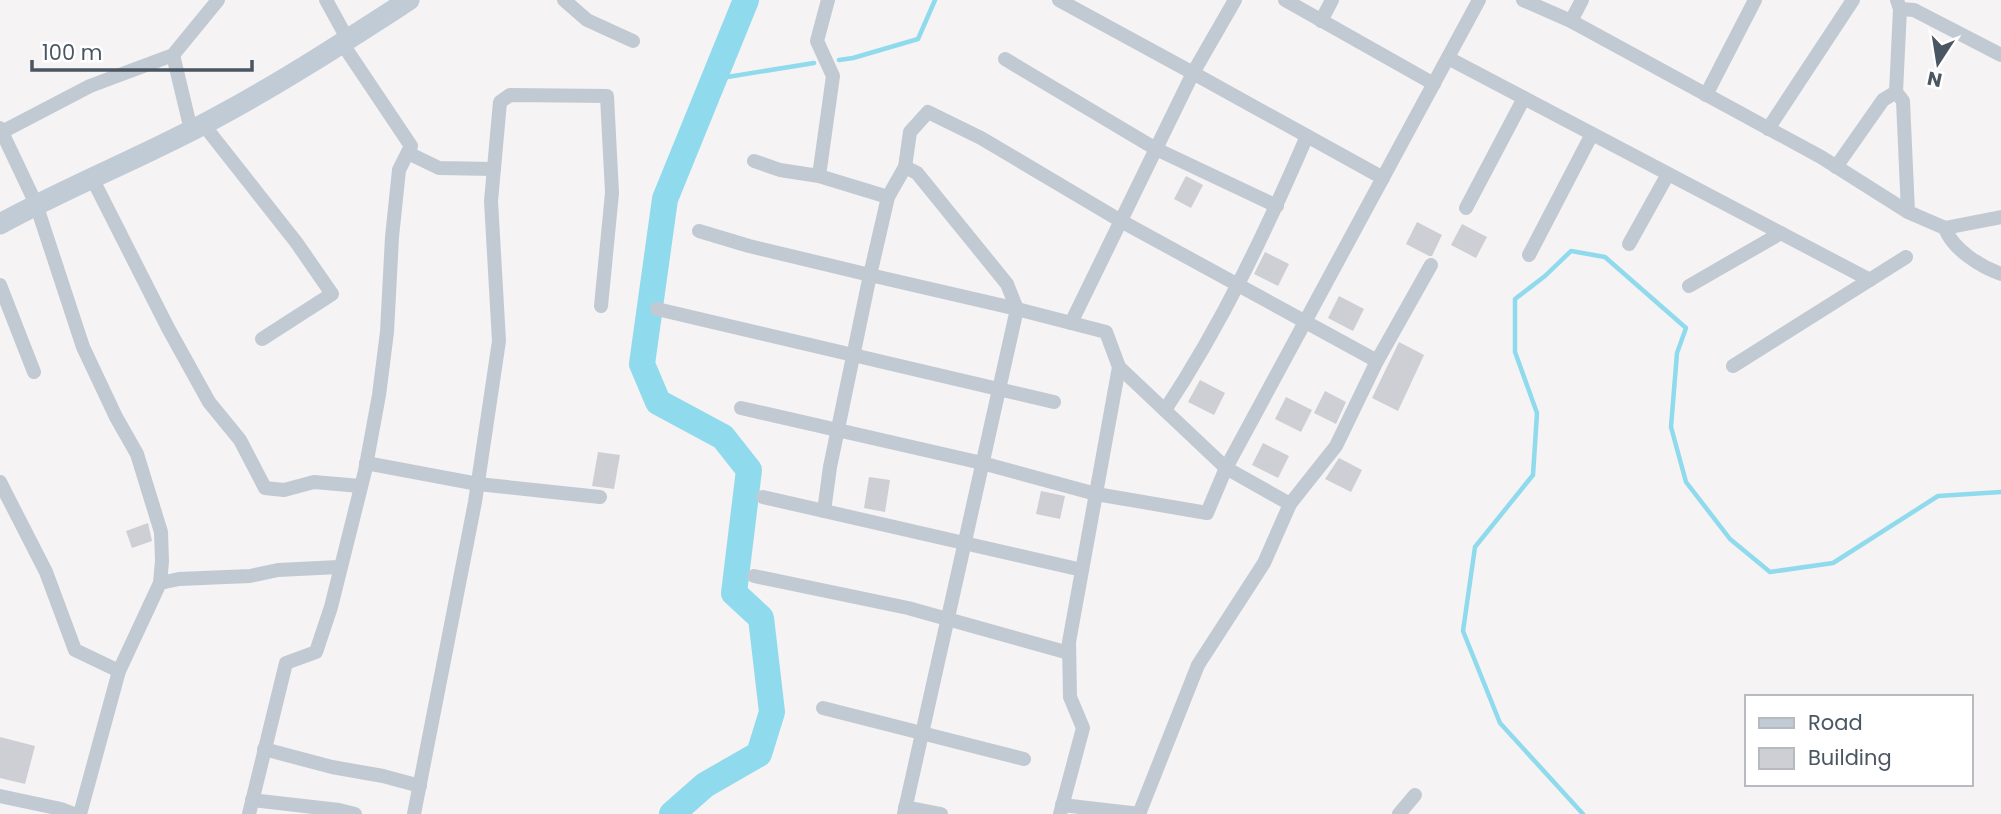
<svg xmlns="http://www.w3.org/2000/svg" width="2001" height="814" viewBox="0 0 2001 814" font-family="Poppins,sans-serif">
  <rect width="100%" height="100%" fill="#f5f3f3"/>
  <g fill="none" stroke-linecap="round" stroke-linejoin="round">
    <g stroke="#90daee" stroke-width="4.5">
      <polyline points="839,60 853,58 918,39 935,0"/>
      <polyline points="715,79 814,63"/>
      <polyline points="1583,814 1500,723 1463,631 1475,547 1533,475 1537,413 1515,352 1515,299 1545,276 1571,251 1605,257 1686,328 1677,353 1671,427 1686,482 1730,539 1770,572 1833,563 1938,496 2001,492"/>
    </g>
    <polyline stroke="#90daee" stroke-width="26" points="672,814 705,785 759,754 772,712 761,618 734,593 749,470 723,437 658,402 642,364 665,199 746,0"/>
  </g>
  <g fill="#cdcfd5">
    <polygon points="1186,176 1203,185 1191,208 1174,199"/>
    <polygon points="1417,222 1442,235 1432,256 1429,256 1406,244"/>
    <polygon points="1462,224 1487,237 1476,258 1451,245"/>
    <polygon points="1265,252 1289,264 1278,286 1254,274"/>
    <polygon points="1339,296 1364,309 1353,331 1328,318"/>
    <polygon points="1399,342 1424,355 1398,411 1372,398"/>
    <polygon points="1200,380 1225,393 1214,415 1188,402"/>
    <polygon points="1325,391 1346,402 1336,424 1314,413"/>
    <polygon points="1286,397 1312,410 1301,432 1275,419"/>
    <polygon points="1263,443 1289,456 1278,478 1252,465"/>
    <polygon points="598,452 620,455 614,489 592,486"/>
    <polygon points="1339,458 1362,470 1351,492 1325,479"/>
    <polygon points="869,477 890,480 885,512 864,508"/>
    <polygon points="1041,491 1065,496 1060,519 1036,514"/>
    <polygon points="148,523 152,541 132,548 126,531"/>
    <polygon points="0,737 35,746 25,784 0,778"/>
  </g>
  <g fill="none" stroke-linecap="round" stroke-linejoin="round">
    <g stroke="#c1cad2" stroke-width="14">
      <polyline points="326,0 348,40"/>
      <polyline points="564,0 587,20 633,41"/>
      <polyline points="1059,0 1193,73 1235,0"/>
      <polyline points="1285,0 1434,84"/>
      <polyline points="1523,0 1571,21 1821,157 1908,212"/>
      <polyline points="1897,0 1900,9 1896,92 1903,101 1908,212 1945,228 2001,217"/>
      <polyline points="1900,9 1914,10 2001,55"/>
      <polyline points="1321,21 1332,0"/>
      <polyline points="1571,21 1582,0"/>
      <polyline points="173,55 191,130"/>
      <polyline points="1448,58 1870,280"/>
      <polyline points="1005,59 1156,149 1277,206"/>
      <polyline points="1706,95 1755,0"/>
      <polyline points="203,124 296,242 332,294 262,339"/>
      <polyline points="0,128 36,204 83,347 116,417 137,454 161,532 162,561 160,583"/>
      <polyline points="1768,129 1853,0"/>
      <polyline points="0,133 90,86 173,55 218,0"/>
      <polyline points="408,153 439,168 494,169"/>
      <polyline points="754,161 780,170 819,176 888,197"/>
      <polyline points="1836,167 1883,100 1896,92"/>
      <polyline points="819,176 833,76 817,41 828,0"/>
      <polyline points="92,178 168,328 209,402 240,440 265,488 284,490 314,482 360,486"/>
      <polyline points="1466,208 1524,98"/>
      <path d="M1945 228C1952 249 1981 267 2001 274"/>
      <polyline points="699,231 749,246 870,275 888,197 905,167 910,132 928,112 981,138 1121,221 1377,361 1336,446 1290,504 1264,563 1198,665 1139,814"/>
      <polyline points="1629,244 1668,174"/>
      <polyline points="1529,255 1592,134"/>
      <polyline points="0,285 34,372"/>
      <polyline points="1689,286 1781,233"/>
      <polyline points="657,309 1054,402"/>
      <polyline points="1071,323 1193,73 1383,178"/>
      <polyline points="1377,361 1431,265"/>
      <polyline points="1733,366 1906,257"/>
      <polyline points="1119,367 1226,468 1479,0"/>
      <polyline points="741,408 982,463 1096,494 1207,513 1226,468 1290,504"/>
      <path d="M1165 410C1222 324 1266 231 1307 136"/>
      <polyline points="366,463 478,484 600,497"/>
      <polyline points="0,482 46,572 75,650 119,671"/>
      <polyline points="763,497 1082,570"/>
      <polyline points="824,511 830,467 870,275 1017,309 1106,332 1119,367 1069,642 1070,697 1083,728 1060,814"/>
      <polyline points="754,576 908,608 1069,653"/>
      <polyline points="823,708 1024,759"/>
      <polyline points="264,749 332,767 383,776 420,786"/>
      <polyline points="0,796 61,809 74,814"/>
      <polyline points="252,800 339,810 355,814"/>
      <polyline points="1062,805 1140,814"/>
      <polyline points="905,807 941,814"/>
      <polyline points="80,814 119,671 160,583 179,579 250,576 278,570 339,567"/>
      <polyline points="249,814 286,663 316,652 331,607 365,471 379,395 387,332 392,237 399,170 411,146 342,43"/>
      <polyline points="414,814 475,502 499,341 491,201 500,102 510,95 607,96 612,193 601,306"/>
      <polyline points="904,814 1017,309 1007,284 917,173 905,167"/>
      <polyline points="1399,814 1415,795"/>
    </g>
    <path stroke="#c1cbd6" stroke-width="21" d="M0 224C71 185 148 155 219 116 284 81 347 40 409 0"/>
  </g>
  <rect x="1745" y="695" width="228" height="91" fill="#ffffff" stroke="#b7bbc0" stroke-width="2"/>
  <rect x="1759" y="718" width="35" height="10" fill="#c1cbd6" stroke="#b7bbc0" stroke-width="2"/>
  <text x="1808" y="730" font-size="21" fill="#4a5661">Road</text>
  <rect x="1759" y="748" width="35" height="21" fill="#cdcfd5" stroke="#b7bbc0" stroke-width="2"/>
  <text x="1808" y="765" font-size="21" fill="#4a5661">Building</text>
  <g transform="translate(1938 63) rotate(192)" stroke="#ffffff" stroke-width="5" paint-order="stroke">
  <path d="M0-5L12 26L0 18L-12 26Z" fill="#4a5661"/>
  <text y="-10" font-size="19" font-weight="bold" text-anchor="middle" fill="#4a5661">N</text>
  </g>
  <path d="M32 60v10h220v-10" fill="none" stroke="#4a5661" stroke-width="3.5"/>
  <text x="42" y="60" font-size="21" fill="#4a5661" stroke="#ffffff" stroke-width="5" paint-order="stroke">100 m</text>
</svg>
